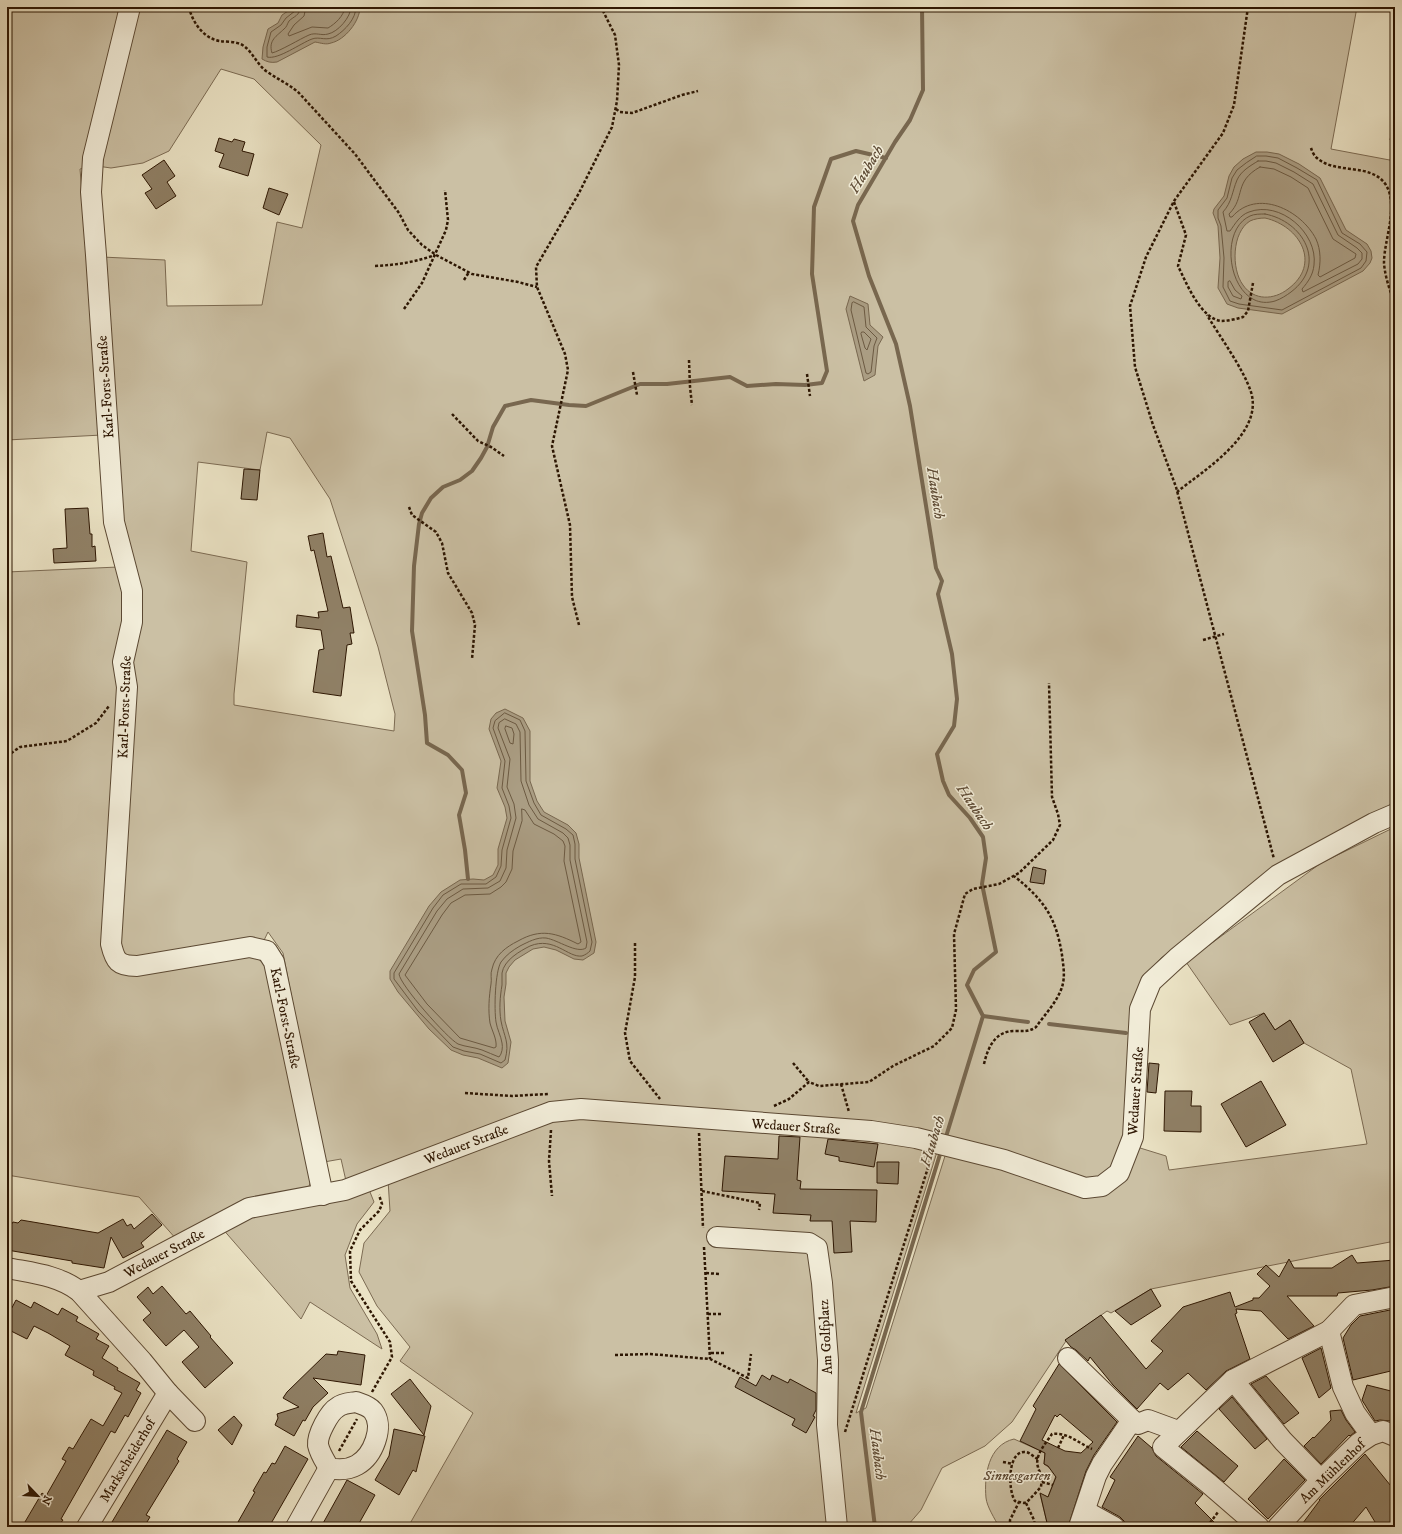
<svg xmlns="http://www.w3.org/2000/svg" width="1402" height="1534" viewBox="0 0 1402 1534" font-family="'IM FELL DW Pica',serif">
  <rect width="100%" height="100%" fill="#ebe3c5"/>
  <filter id="stains"><feTurbulence type="fractalNoise" baseFrequency=".005" numOctaves="4"/><feColorMatrix values="0 0 0 0 .2 0 0 0 0 .09 0 0 0 0 .02 0 0 0 .5 -.17"/></filter>
  <radialGradient id="worn" r=".72"><stop offset=".6" stop-color="#630" stop-opacity="0"/><stop offset="1" stop-color="#630" stop-opacity=".3"/></radialGradient>
  <g fill="#cbc0a4" stroke="#7c6b53" fill-rule="evenodd">
    <path d="M7 7H1357L1331 149 1395 161V808L1272 875 1161 958 1140 983 1124 1143 1166 1156 1169 1170 1367 1144 1351 1069 1304 1043 1290 1020 1275 1030 1264 1013 1230 1025 1186 962 1321 863 1395 827V1241L1151 1289 1111 1313 1107 1311 1066 1340V1341L1012 1422 985 1446 942 1468 921 1510 908 1525 909 1527H408L473 1413 400 1361 410 1347 377 1306 359 1272 364 1243 390 1211 388 1180 346 1181 341 1159 324 1162 283 953 268 932 256 957 268 967 311 1181 307 1191 177 1240 139 1197 7 1175V572L118 567V516L102 257 165 260 167 306 262 305 277 222 302 228 321 145 254 79 221 69 169 151 143 163 111 168 97 166 80 169 102 435 7 440ZM267 432 290 438 330 499 378 647 395 714 394 731 234 705V694L247 562 191 551 198 462 260 470ZM941 1139 950 1140 866 1408 856 1413Z"/>
    <polygon points="368,1187 374,1202 357,1224 345,1255 350,1288 377,1334 382,1349 310,1302 301,1319 221,1227 246,1213"/>
    <path d="M1014 1439 1045 1453 1044 1464 1057 1473 1048 1497 1040 1494 1048 1527H999C995 1519 987 1507 986 1498 984 1476 988 1445 1014 1439Z"/>
  </g>
  <g fill="#aa9d83" stroke="#78674f" fill-rule="evenodd">
    <path d="M294 7H360C360 21 345 40 331 43 326 45 321 43 315 42L277 62C271 63 267 62 262 59L263 47 268 29 278 23 282 15Z"/>
    <polygon points="1395,114 1395,141 1390,140"/>
    <path d="M1256 152H1267L1279 154 1299 164 1320 178 1346 230 1367 244 1371 251 1372 258 1370 263 1363 271 1282 314 1238 308 1227 304 1218 288 1220 258 1218 226 1213 213 1214 209 1224 196 1229 176 1234 167 1243 159ZM1265 218C1300 226 1322 264 1288 289 1274 300 1254 301 1243 285 1231 269 1232 232 1250 221 1254 219 1260 218 1265 218Z"/>
    <polygon points="850,296 868,304 870,325 883,337 878,346 875,375 864,381 846,309"/>
    <polygon points="505,709 523,718 530,731 530,781 537,801 544,812 568,825 576,833 579,844 579,858 596,942 594,953 583,960 574,959 556,950 544,947 533,949 515,960 509,967 506,973 506,984 504,997 505,1021 511,1042 508,1063 502,1068 478,1058 463,1055 451,1050 429,1029 398,992 390,979 390,971 429,906 441,892 460,880 473,879 484,880 493,875 498,865 498,849 507,818 505,807 497,788 501,761 489,729 491,719 496,713"/>
  </g>
  <g fill="none" stroke-linecap="round" stroke-linejoin="round">
    <g stroke="#6c5a42" stroke-width="1">
      <path d="M295 7V11L286 18 281 25 271 32 267 47V57C278 60 301 43 312 39 320 36 326 42 336 36 345 30 356 19 356 7"/>
      <path d="M300 7C300 16 294 16 289 21 287 24 287 27 284 29 277 36 268 40 272 53 280 51 300 39 309 35 316 32 321 36 328 34 338 32 351 17 351 7"/>
      <path d="M306 7 304 16 294 25 288 34 289 36 312 27 328 28C335 24 344 16 345 7"/>
      <polygon points="1257,156 1266,156 1278,158 1297,168 1317,180 1342,233 1360,244 1367,252 1366,261 1361,268 1282,310 1239,304 1230,301 1223,287 1224,258 1221,226 1218,218 1218,210 1227,198 1232,178 1237,170 1246,163"/>
      <path d="M1258 161H1266L1276 163 1294 172 1313 184 1338 235 1357 248 1362 253V259L1358 264 1303 292 1302 289C1308 282 1313 275 1314 265 1318 233 1280 200 1249 212 1240 215 1235 224 1230 231H1227L1223 212C1232 202 1232 192 1237 180 1241 171 1250 166 1258 161Z"/>
      <path d="M1260 167 1274 169 1291 177 1308 188 1333 239 1356 254 1355 258 1320 277 1318 275C1321 263 1321 250 1316 239 1301 210 1257 188 1232 217H1230L1229 214C1246 197 1233 182 1260 167Z"/>
      <path d="M1265 214C1303 221 1328 264 1291 292 1287 295 1281 299 1275 301 1231 314 1215 232 1250 216 1254 214 1260 214 1265 214Z"/>
      <polygon points="1230,281 1235,290 1242,296 1241,299 1233,296 1228,287 1228,282"/>
      <polygon points="854,302 864,307 866,327 877,338 874,346 871,372 868,374 866,373 851,310 852,303"/>
      <polygon points="862,332 864,332 871,339 867,350 865,348 861,334"/>
      <path d="M505 713 520 720 525 731 526 781 534 803 541 815 566 829 573 835 575 844V859L592 942 590 951C588 953 585 955 582 956 568 958 554 936 530 946 520 951 504 960 502 973 502 977 502 981 502 985 500 997 499 1009 501 1021 504 1037 510 1042 505 1060L501 1063 480 1054 464 1051 453 1047 418 1011 394 979V973L433 908 443 895 461 884H486L496 877 501 866 502 850 511 818 509 806 502 788 505 761 493 728 495 721Z"/>
      <path d="M505 719 516 724 520 732 521 781 529 805 538 819 563 833 568 838 570 845V860L587 942 586 948C577 954 558 940 546 938 537 937 528 942 520 946 513 950 506 955 501 962 495 972 494 1009 496 1022 497 1029 501 1036 502 1043 503 1047 502 1054 499 1057 493 1055 488 1052 482 1050 474 1047 466 1047 458 1044 447 1038 400 985 399 974L437 911 447 899 463 889 488 888 500 881 506 868 507 850 516 818 514 804 507 787 510 759 498 728 499 723Z"/>
      <polygon points="506,726 512,728 514,734 513,744 510,743 505,729"/>
      <path d="M522 809 525 810 534 824 554 834 563 841 565 846 564 861 581 942 578 944C556 933 541 928 518 941 506 947 495 955 492 969 490 974 492 979 491 984 489 997 488 1010 490 1023 492 1031 497 1039 496 1047L494 1048 460 1038 427 1004 405 975 442 915 451 903 465 895 490 894 501 887 506 882 512 869 513 851 522 821Z"/>
    </g>
    <g stroke="#78674f" stroke-width="4">
      <polyline points="922,7 923,90 910,120 895,142 858,205 853,221 869,276 896,344 910,406 936,568 942,581 938,594 952,654 957,699 954,726 937,754 943,781 949,795 970,818 983,837 986,858 982,884 996,952 974,970 967,985 983,1016 945,1140"/>
      <polyline points="468,879 465,850 459,815 466,793 462,770 448,755 427,743 425,715 412,631 414,566 419,524 422,513 431,498 443,487 460,480 472,471 481,458 487,447 493,427 505,406 531,400 569,405 586,406 640,384 667,384 730,377 747,386 776,384 805,385 822,383 827,371 812,274 814,207 831,159 856,151 886,158"/>
      <polyline points="983,1016 1028,1022"/>
      <polyline points="1049,1024 1126,1033"/>
      <polyline points="875,1527 861,1412 941,1151"/>
    </g>
  </g>
  <g fill="#908167" stroke="#2d1602" fill-rule="evenodd">
    <polygon points="219,138 232,142 234,139 245,142 242,151 254,154 248,176 219,167 224,154 215,151"/>
    <polygon points="164,160 175,176 167,182 176,196 156,209 145,193 152,189 142,175"/>
    <polygon points="269,188 288,194 279,215 263,208"/>
    <polygon points="244,469 260,470 257,500 241,499"/>
    <polygon points="88,508 90,534 92,534 92,547 95,546 96,561 54,563 53,549 67,548 65,509"/>
    <polygon points="323,533 327,557 331,556 343,608 350,607 354,633 350,633 352,644 347,645 341,696 313,692 319,650 324,649 321,630 296,627 297,615 319,618 318,612 328,611 314,550 311,551 308,536"/>
    <polygon points="1033,867 1046,870 1044,884 1030,882"/>
    <polygon points="1264,1013 1275,1030 1290,1020 1304,1043 1273,1062 1249,1022"/>
    <polygon points="1149,1063 1159,1064 1156,1093 1147,1092"/>
    <polygon points="1261,1081 1286,1125 1246,1147 1221,1104"/>
    <polygon points="1165,1091 1192,1091 1191,1106 1201,1106 1201,1132 1164,1131"/>
    <polygon points="779,1136 800,1137 797,1180 801,1181 800,1189 877,1190 876,1222 850,1221 852,1252 834,1253 832,1221 810,1221 811,1215 773,1213 775,1194 722,1191 725,1156 778,1159"/>
    <polygon points="828,1139 878,1144 874,1167 839,1161 839,1157 825,1154"/>
    <polygon points="877,1162 899,1162 898,1184 877,1183"/>
    <polygon points="152,1214 162,1225 141,1243 144,1247 123,1258 111,1237 104,1268 72,1263 72,1261 7,1250 7,1231 13,1222 18,1223 21,1220 98,1233 123,1219 127,1226 131,1224 134,1229"/>
    <polygon points="1352,1255 1357,1263 1395,1260 1395,1286 1372,1290 1338,1293 1337,1296 1287,1296 1314,1326 1288,1339 1261,1311 1236,1309 1237,1313 1235,1314 1250,1359 1226,1371 1206,1390 1188,1373 1168,1390 1160,1383 1137,1409 1113,1385 1090,1357 1088,1361 1076,1350 1071,1347 1065,1340 1101,1315 1146,1369 1163,1351 1151,1341 1183,1307 1230,1292 1235,1307 1253,1300 1253,1298 1259,1298 1270,1286 1257,1274 1266,1265 1279,1277 1289,1259 1294,1268 1332,1268"/>
    <polygon points="162,1286 186,1314 190,1311 211,1336 210,1337 233,1363 205,1388 182,1362 199,1347 184,1330 166,1346 143,1320 151,1313 137,1297 148,1287 153,1294"/>
    <polygon points="1151,1289 1161,1306 1131,1325 1115,1311"/>
    <polygon points="16,1300 31,1308 34,1302 58,1315 62,1308 78,1317 76,1321 99,1334 96,1339 109,1346 102,1358 118,1368 117,1370 140,1383 136,1390 141,1393 128,1417 125,1415 115,1433 111,1431 61,1519 63,1520 58,1527 22,1527 42,1493 46,1496 66,1461 62,1459 69,1447 73,1449 91,1419 103,1426 122,1393 114,1389 115,1387 93,1375 94,1371 65,1355 70,1346 48,1333 34,1326 27,1339 7,1329 7,1317"/>
    <polygon points="1395,1309 1395,1370 1353,1380 1343,1338 1351,1325 1360,1316"/>
    <polygon points="1321,1348 1331,1388 1319,1398 1302,1358"/>
    <polygon points="338,1351 365,1355 361,1385 313,1378 328,1393 313,1407 305,1421 303,1420 294,1436 275,1425 278,1418 277,1414 299,1407 283,1398 287,1392 326,1354 337,1355"/>
    <path d="M1059 1364 1117 1422 1094 1455 1086 1471 1068 1527H1048L1040 1493 1048 1497 1056 1477 1048 1466 1044 1464 1045 1453 1020 1441 1036 1409 1033 1406ZM1060 1414 1093 1442 1081 1453 1065 1451 1042 1440 1055 1415 1057 1417Z"/>
    <polygon points="762,1375 770,1380 772,1375 788,1383 790,1379 816,1393 816,1410 813,1416 815,1417 806,1433 792,1425 795,1419 735,1387 740,1377 756,1386"/>
    <polygon points="1266,1376 1299,1413 1284,1424 1251,1384"/>
    <polygon points="410,1379 431,1406 424,1435 391,1394"/>
    <polygon points="1367,1385 1395,1392 1395,1420 1390,1421 1380,1420 1375,1421 1362,1400"/>
    <polygon points="1232,1397 1267,1439 1255,1449 1219,1409"/>
    <polygon points="1341,1410 1346,1420 1355,1432 1350,1436 1349,1435 1321,1464 1304,1446 1313,1437 1314,1438 1331,1420 1330,1411"/>
    <polygon points="234,1416 242,1425 232,1445 218,1430"/>
    <polygon points="394,1429 425,1436 416,1472 413,1470 399,1495 375,1480 389,1456"/>
    <polygon points="167,1430 187,1442 177,1459 179,1461 146,1515 150,1517 144,1527 109,1527"/>
    <polygon points="1197,1431 1238,1466 1224,1482 1181,1447"/>
    <polygon points="1138,1436 1152,1448 1156,1456 1203,1494 1195,1503 1219,1527 1125,1527 1124,1521 1120,1517 1102,1507 1115,1480 1110,1477"/>
    <polygon points="285,1446 308,1459 269,1527 247,1527 238,1522 255,1492 253,1491 264,1472 266,1473 272,1463 275,1464"/>
    <polygon points="1365,1454 1395,1491 1395,1527 1378,1527 1366,1507 1349,1527 1300,1527 1320,1500 1319,1500"/>
    <polygon points="1284,1459 1305,1480 1268,1519 1248,1499"/>
    <polygon points="347,1480 375,1495 357,1527 321,1527"/>
  </g>
  <g fill="none" stroke-linecap="round" stroke-linejoin="round">
    <defs>
      <g id="minor">
        <path d="M130 7 93 158 91 192 96 255 114 522 132 591V622L123 662 127 687 111 944C115 961 118 966 137 966L250 947 267 951 274 962 323 1195"/>
        <polyline points="717,1237 809,1243 817,1248 822,1283 828,1360 827,1425 837,1527"/>
        <path d="M7 1268C32 1273 58 1275 79 1291L142 1361 168 1393 195 1421"/>
        <polyline points="79,1291 109,1282 249,1208 345,1190 551,1112 581,1109 871,1131 916,1138 1004,1160 1085,1188 1102,1186 1119,1173 1133,1137 1140,1009 1151,982 1177,958 1278,875 1374,823 1395,814"/>
        <polyline points="1068,1358 1132,1420 1138,1424 1148,1420 1178,1431"/>
        <polyline points="1233,1380 1283,1441 1321,1480"/>
        <path d="M356 1402C362 1404 369 1406 373 1411 385 1427 373 1456 357 1465 348 1470 338 1470 329 1468 325 1461 320 1454 318 1445 317 1435 329 1412 338 1407 343 1403 350 1403 356 1402Z"/>
        <polyline points="1371,1435 1355,1413 1343,1387 1329,1331 1354,1305 1395,1297"/>
        <polyline points="1085,1511 1114,1527"/>
        <polyline points="87,1527 168,1393"/>
        <polyline points="296,1527 329,1468"/>
        <polyline points="1079,1527 1096,1476 1102,1464 1132,1420"/>
        <polyline points="1259,1527 1208,1483 1163,1447 1233,1380 1329,1331"/>
        <polyline points="1278,1527 1321,1480 1359,1443 1371,1435 1383,1431 1395,1436"/>
      </g>
    </defs>
    <use href="#minor" stroke="#5c4933" stroke-width="22"/>
    <g stroke="#2d1602" stroke-width="2.5" stroke-dasharray="3 2" stroke-linecap="butt">
      <path d="M189 7C192 22 204 39 220 41 227 42 237 41 244 46 253 53 257 64 266 71 277 79 289 84 299 93L355 154 399 213 408 230 422 245 436 255 472 274 518 282 537 287"/>
      <polyline points="1248,7 1234,105 1223,133 1174,201 1146,257 1130,306 1135,367 1153,425 1176,487 1274,859"/>
      <polyline points="616,109 620,112 632,113 682,95 698,91"/>
      <path d="M1311 148C1312 151 1314 156 1317 158 1336 175 1371 162 1386 185 1399 207 1384 239 1384 263 1385 277 1390 291 1395 304"/>
      <path d="M1174 202 1186 235 1178 266C1186 282 1200 318 1221 321 1228 321 1236 319 1243 317L1248 311 1253 283"/>
      <path d="M375 266C397 265 415 262 435 255"/>
      <polyline points="464,280 469,272"/>
      <polyline points="404,309 422,283 446,230 448,220 445,190"/>
      <polyline points="689,360 690,387 692,405"/>
      <polyline points="633,372 637,395"/>
      <polyline points="807,374 810,396"/>
      <polyline points="452,414 478,441 491,447 504,456"/>
      <path d="M1177 492C1204 470 1264 434 1251 392 1243 368 1220 337 1207 315"/>
      <polyline points="409,507 412,515 436,532 442,543 448,573 472,613 475,625 472,659"/>
      <polyline points="579,625 572,597 570,525 552,446 568,370 565,354 537,287 536,267 579,193 612,127 617,101 619,65 615,35 601,7"/>
      <polyline points="1203,640 1224,634"/>
      <polyline points="7,756 20,747 67,741 96,723 109,706"/>
      <polyline points="635,943 635,977 625,1033 630,1061 660,1099"/>
      <polyline points="793,1063 809,1082"/>
      <path d="M984 1064C988 1047 995 1031 1015 1031 1023 1031 1029 1032 1036 1027 1045 1014 1060 999 1063 983 1065 974 1063 964 1062 955 1056 917 1044 900 1014 876"/>
      <polyline points="841,1084 849,1112"/>
      <polyline points="465,1093 512,1096 548,1094"/>
      <polyline points="774,1106 789,1099 809,1082 819,1086 869,1082 893,1066 934,1046 952,1028 956,1010 954,934 965,894 973,889 999,884 1019,873 1053,840 1060,825 1058,814 1052,797 1049,683"/>
      <polyline points="551,1130 549,1161 552,1196"/>
      <polyline points="699,1133 703,1228"/>
      <polyline points="702,1191 760,1203 759,1210"/>
      <polyline points="704,1247 710,1359"/>
      <polyline points="706,1273 719,1274"/>
      <polyline points="708,1314 723,1314"/>
      <polyline points="711,1353 724,1353"/>
      <polyline points="615,1355 650,1354 710,1359 748,1378 751,1354"/>
      <polyline points="372,1392 392,1357 390,1342 351,1281 350,1251 360,1230 379,1211 382,1204 379,1195"/>
      <polyline points="845,1432 931,1158"/>
      <polyline points="1058,1448 1064,1435"/>
      <polyline points="339,1451 357,1419"/>
      <path d="M1038 1459C1033 1457 1030 1452 1025 1452 1007 1451 1008 1491 1015 1501L1024 1503 1027 1502 1041 1487 1042 1476C1041 1473 1038 1470 1038 1467 1034 1456 1046 1443 1052 1434 1068 1432 1078 1443 1092 1449"/>
      <polyline points="1003,1462 1013,1464"/>
      <polyline points="1042,1482 1053,1485"/>
      <polyline points="1026,1503 1034,1520 1035,1527"/>
      <polyline points="1010,1527 1010,1520 1019,1502"/>
      <polyline points="1207,1527 1218,1512"/>
    </g>
    <use href="#minor" stroke="#f2edd9" stroke-width="20"/>
  </g>
  <g text-anchor="middle" stroke-width="3" stroke-linejoin="round" paint-order="stroke">
    <g font-size="14" fill="#2d1602" stroke="#f2edd9">
      <text transform="translate(105 387) rotate(-94)" y="5">Karl-Forst-Straße</text>
      <text transform="translate(124 707) rotate(-88)" y="5">Karl-Forst-Straße</text>
      <text transform="translate(286 1018) rotate(78)" y="5">Karl-Forst-Straße</text>
      <text transform="translate(1135 1091) rotate(-86)" y="5">Wedauer Straße</text>
      <text transform="translate(796 1126) rotate(4)" y="5">Wedauer Straße</text>
      <text transform="translate(466 1144) rotate(-21)" y="5">Wedauer Straße</text>
      <text transform="translate(164 1253) rotate(-28)" y="5">Wedauer Straße</text>
      <text transform="translate(825 1337) rotate(-93)" y="5">Am Golfplatz</text>
      <text transform="translate(127 1460) rotate(-59)" y="5">Markscheiderhof</text>
      <text transform="translate(1332 1471) rotate(-44)" y="5">Am Mühlenhof</text>
    </g>
    <g font-size="14" font-style="italic" fill="#5c4933" stroke="#f2edd9">
      <text x="1017" y="1480">Sinnesgarten</text>
    </g>
    <g font-size="15" font-style="italic" fill="#5f4c36" stroke="#f2edd9">
      <text transform="translate(866 169) rotate(-59)" y="5">Haubach</text>
      <text transform="translate(936 493) rotate(81)" y="5">Haubach</text>
      <text transform="translate(975 807) rotate(56)" y="5">Haubach</text>
      <text transform="translate(932 1141) rotate(-73)" y="5">Haubach</text>
      <text transform="translate(878 1454) rotate(83)" y="5">Haubach</text>
    </g>
  </g>
  <rect width="1402" height="1534" fill="none" stroke="#ebe3c5" stroke-width="24"/>
  <rect x="8" y="8" width="1386" height="1518" fill="none" stroke="#2d1602" stroke-width="2"/>
  <rect x="12" y="12" width="1378" height="1510" fill="none" stroke="#2d1602"/>
  <g transform="translate(38 1496) rotate(115)" stroke="#f2edd9" stroke-width="3" paint-order="stroke">
  <path d="M0-3L7 15L0 10L-7 15Z" fill="#2d1602"/>
  <text y="-6" font-size="11" font-weight="bold" text-anchor="middle" fill="#2d1602">N</text>
  </g>
  <rect width="100%" height="100%" filter="url(#stains)"/>
  <rect width="100%" height="100%" fill="url(#worn)"/>
</svg>
